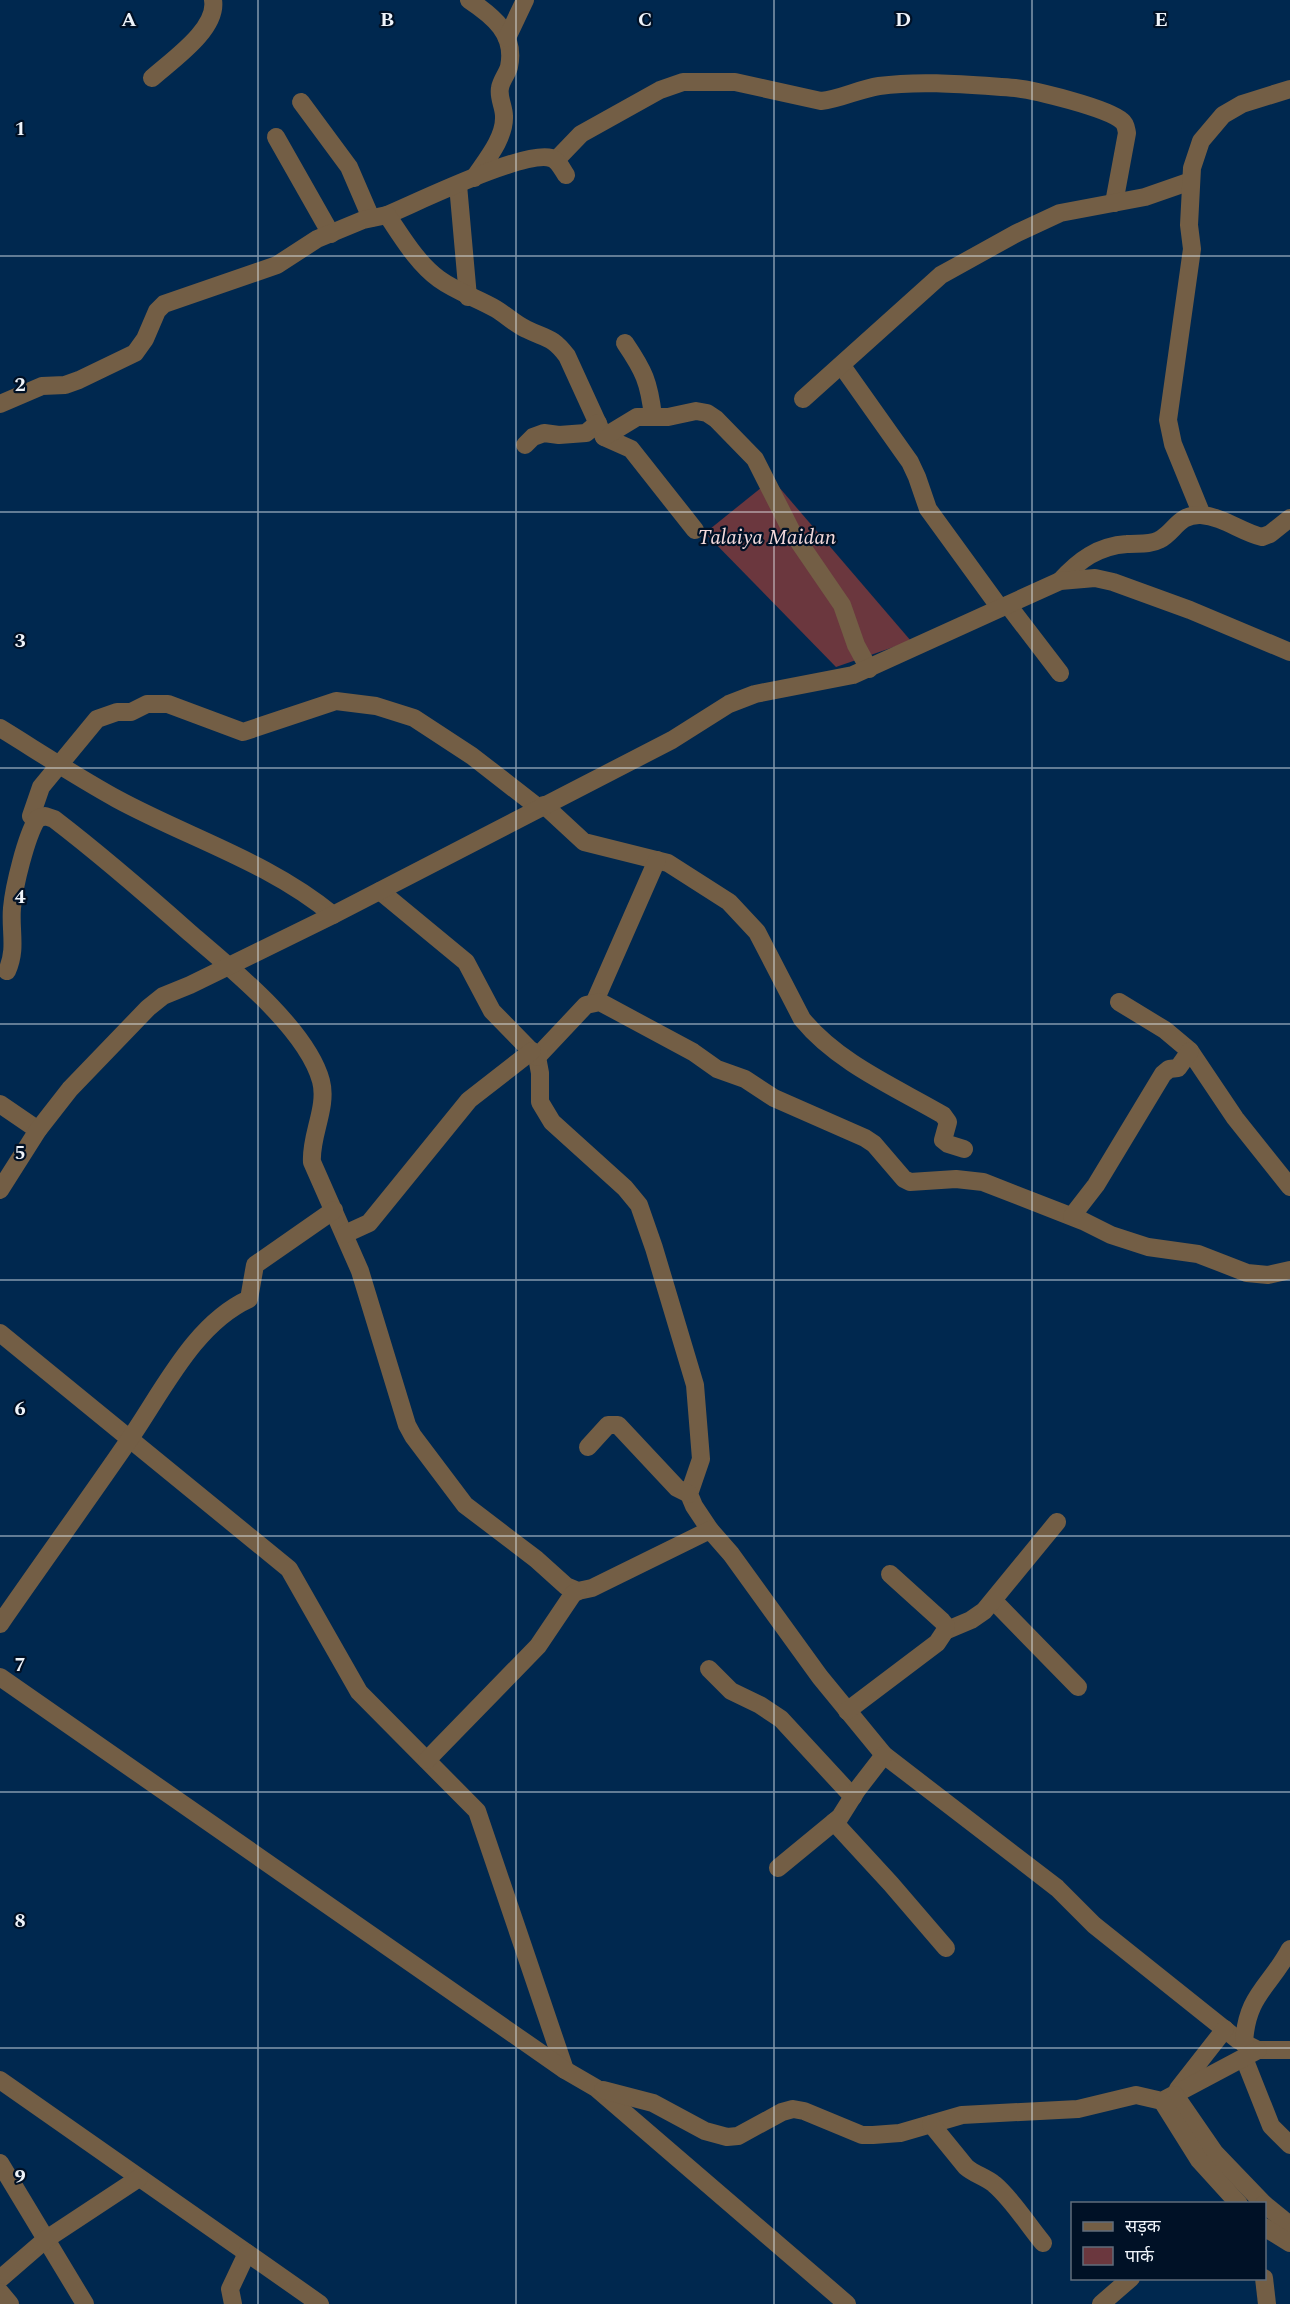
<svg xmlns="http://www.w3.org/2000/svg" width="1290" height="2304" viewBox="0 0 1290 2304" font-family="Spectral,'Noto Sans Devanagari',serif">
  <rect width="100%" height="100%" fill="#00284f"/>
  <polygon fill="#6b373e" points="772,479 911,641 836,667 705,533"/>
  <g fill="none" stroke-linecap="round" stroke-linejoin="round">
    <g stroke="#735e45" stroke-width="18">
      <path d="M469 0C493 16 516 34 509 67 507 74 501 81 500 88 498 97 504 107 504 116 505 138 486 160 474 178"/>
      <polyline points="507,38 525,0"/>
      <path d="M152 78C172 60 218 29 213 0"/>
      <polyline points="301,102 349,167 371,218"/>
      <polyline points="276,137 331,234"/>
      <path d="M556 160 581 134 660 90 683 82H735L821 101C841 99 859 89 879 86 923 80 970 85 1015 88 1034 90 1108 108 1122 121 1126 124 1126 128 1127 133L1114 203"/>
      <polyline points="458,185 468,297"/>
      <path d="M387 215C418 202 524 150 551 158 558 160 562 169 566 175"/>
      <path d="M625 343C644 371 649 382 653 416"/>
      <polyline points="842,366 910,462 917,477 928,509 1000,608"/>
      <polyline points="803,399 941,275 1017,233 1060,213 1145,197 1191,181"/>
      <path d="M0 404 42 386 65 385 79 380 135 353 145 339 157 311 164 304 277 265 317 239 363 220 387 215C402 237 417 263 439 279 457 292 477 298 496 309 506 315 515 324 526 329 546 339 552 336 567 356L604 437 631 449 695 530"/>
      <polyline points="604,437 637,417 668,417 696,411 707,413 716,419 755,459 792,532 842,605 856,645 869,669"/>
      <polyline points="525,445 533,437 544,433 559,435 586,433 598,423"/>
      <polyline points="1202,515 1173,444 1168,420 1192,249 1189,225 1192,168 1201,141 1223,115 1242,104 1290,89"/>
      <path d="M1060 581C1079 560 1098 546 1127 544 1137 543 1150 545 1159 540 1175 532 1178 514 1201 515 1224 517 1241 532 1262 537L1270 534 1290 518"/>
      <polyline points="1008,605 1060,673"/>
      <path d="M0 728C39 752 77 777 117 799 189 838 269 862 333 915"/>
      <path d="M544 805 584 842 668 863 729 902 757 932 802 1019C838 1063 895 1087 943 1115L948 1122 943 1140 948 1144 964 1149"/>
      <polyline points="31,816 41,787 97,719 117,712 131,712 147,704 168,704 243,732 336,701 376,706 414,718 472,756 539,808"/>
      <polyline points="380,891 466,962 492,1011 537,1057 540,1073 540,1102 552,1122 625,1188 639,1205 654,1248 695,1385 701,1459 689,1494 694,1506 710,1530"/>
      <path d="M7 971C17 949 10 931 12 908 14 886 26 837 37 819L45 816 54 819C101 855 146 894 190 933 231 968 307 1029 321 1081 328 1107 310 1136 312 1162L360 1271 407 1425 413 1436 465 1505 536 1559 566 1586 578 1591 592 1588 710 1530 731 1554 820 1677 884 1755 1057 1888 1094 1925 1238 2040 1258 2050H1290"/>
      <polyline points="595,1001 657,860"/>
      <polyline points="1119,1002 1165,1030 1190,1051 1235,1118 1290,1187"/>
      <polyline points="537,1057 586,1005 600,1002 693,1052 717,1069 745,1079 774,1098 865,1138 874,1144 904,1179 910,1182 956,1179 983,1182 1083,1221 1111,1235 1148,1247 1198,1254 1247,1273 1268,1275 1290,1270"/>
      <polyline points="0,1104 38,1130"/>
      <polyline points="0,1190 38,1130 70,1089 148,1008 163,996 190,985 333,915 672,740 729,704 755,694 853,675 1060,581 1095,578 1113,582 1190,610 1290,652"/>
      <polyline points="1072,1216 1096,1185 1163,1074 1169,1069 1178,1068 1190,1051"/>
      <polyline points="345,1234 369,1223 469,1100 532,1051"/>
      <polyline points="0,1333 289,1569 359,1692 477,1811 565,2070"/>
      <polyline points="588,1447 608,1425 618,1425 677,1488 689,1494"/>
      <polyline points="994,1601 1078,1687"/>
      <path d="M0 1624C43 1562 87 1501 129 1440 163 1391 194 1324 249 1299L255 1265 334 1210"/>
      <polyline points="945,1631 971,1620 984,1611 1057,1522"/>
      <polyline points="709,1669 731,1691 760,1705 781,1719 853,1797"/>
      <polyline points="0,1677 565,2070 596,2088 847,2304"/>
      <polyline points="847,1711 937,1643 945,1631 946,1626 942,1621 890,1574"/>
      <polyline points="427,1760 538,1646 573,1594 578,1591"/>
      <polyline points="834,1822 891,1884 946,1948"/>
      <polyline points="778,1868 840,1817 857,1790 884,1755"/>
      <path d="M1244 2044C1246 1995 1270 1987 1290 1949"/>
      <polyline points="1244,2058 1271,2126 1290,2145"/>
      <polyline points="0,2080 320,2304"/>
      <polyline points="1178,2089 1225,2029"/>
      <polyline points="603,2090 653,2103 705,2131 727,2137 738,2136 782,2112 793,2109 804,2111 862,2135 873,2135 900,2133 962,2115 1078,2109 1136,2095 1162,2101 1258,2050"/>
      <polyline points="1175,2095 1215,2153 1264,2204"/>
      <polyline points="1162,2101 1199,2160 1239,2204"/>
      <path d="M931 2124 966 2167C974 2174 985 2177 994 2184 1013 2200 1027 2224 1043 2243"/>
      <polyline points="0,2163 85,2304"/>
      <polyline points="1264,2204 1290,2225"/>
      <polyline points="1264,2227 1290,2243"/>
      <polyline points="1264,2278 1267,2304"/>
      <polyline points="0,2279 45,2240 139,2178"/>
      <polyline points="0,2292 10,2304"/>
      <polyline points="233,2304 230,2289 247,2253"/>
      <polyline points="1101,2304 1131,2278"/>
    </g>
  </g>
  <path fill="none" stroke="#eff4fa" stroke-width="1.5" stroke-opacity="0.55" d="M258 0V2304M516 0V2304M774 0V2304M1032 0V2304M0 256H1290M0 512H1290M0 768H1290M0 1024H1290M0 1280H1290M0 1536H1290M0 1792H1290M0 2048H1290"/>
  <g text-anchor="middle" stroke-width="4.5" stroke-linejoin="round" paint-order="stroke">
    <g font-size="21" font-style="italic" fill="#f3dadc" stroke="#001126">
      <text x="767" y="544">Talaiya Maidan</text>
    </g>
  </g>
  <g font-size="20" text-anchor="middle" font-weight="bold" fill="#eff4fa" stroke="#001126" stroke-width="4.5" stroke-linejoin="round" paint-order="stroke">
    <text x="129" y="26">A</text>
    <text x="387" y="26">B</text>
    <text x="645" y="26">C</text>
    <text x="903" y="26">D</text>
    <text x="1161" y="26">E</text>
    <text x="20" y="135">1</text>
    <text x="20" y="391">2</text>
    <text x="20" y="647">3</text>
    <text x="20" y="903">4</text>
    <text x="20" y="1159">5</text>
    <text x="20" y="1415">6</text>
    <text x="20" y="1671">7</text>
    <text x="20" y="1927">8</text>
    <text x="20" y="2183">9</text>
  </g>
  <rect x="1071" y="2202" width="195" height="78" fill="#001126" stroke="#606c7b" stroke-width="1.5"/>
  <rect x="1083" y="2222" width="30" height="9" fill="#735e45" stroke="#606c7b" stroke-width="1.5"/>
  <text x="1125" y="2232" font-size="18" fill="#eff4fa">सड़क</text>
  <rect x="1083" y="2247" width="30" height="18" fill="#6b373e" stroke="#606c7b" stroke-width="1.5"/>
  <text x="1125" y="2262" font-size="18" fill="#eff4fa">पार्क</text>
</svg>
